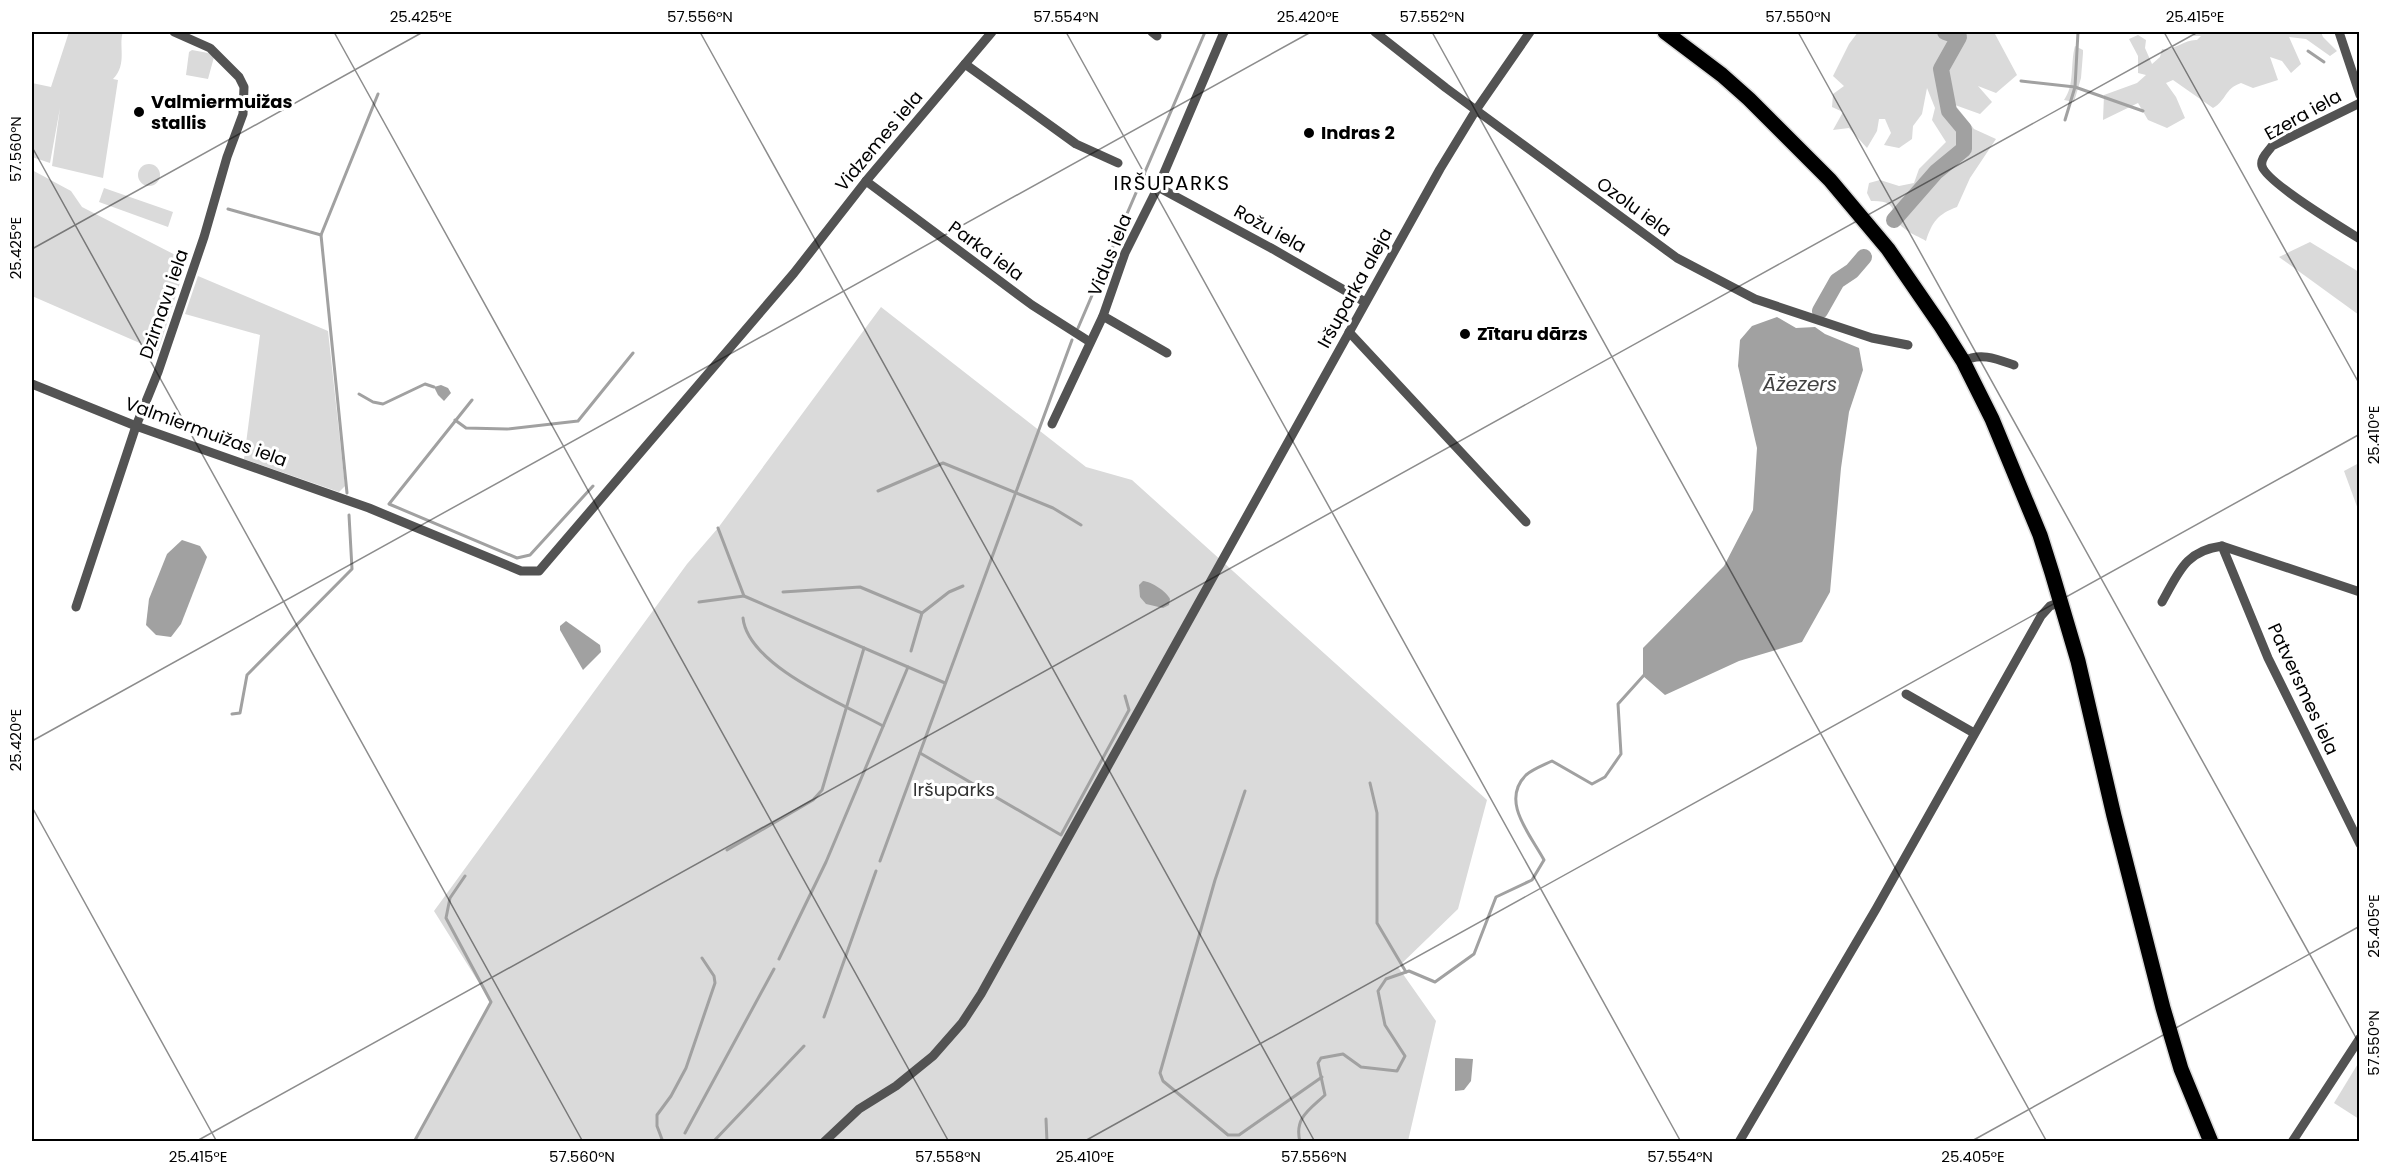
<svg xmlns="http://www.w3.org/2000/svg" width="2391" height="1173" viewBox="0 0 2391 1173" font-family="Poppins,sans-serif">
  <rect width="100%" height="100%" fill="#fff"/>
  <g fill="#dadada">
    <path d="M69 32H123C118 45 128 64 113 79L118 80 103 178 52 166 60 108 50 163 32 157V83L51 87Z"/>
    <path d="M1858 32H1989L1995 34 2017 75 1996 93 1978 86 1992 102 1980 114 1955 105 1974 129 1996 139 1970 178 1957 207C1938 214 1932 222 1926 241 1920 237 1911 234 1905 229 1887 217 1903 200 1871 201L1867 193 1869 183 1880 180 1899 186 1914 183 1919 169 1946 142 1932 120 1935 108 1927 88 1922 114 1913 126 1912 139 1899 148 1884 145 1891 133 1885 119H1879L1877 131 1867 148 1849 128 1833 130 1843 112 1832 107 1833 94 1844 86 1833 76 1849 44Z"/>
    <path d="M2192 32H2321L2323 37 2337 51 2330 56 2306 39 2289 37 2301 64 2291 73 2282 61 2270 57 2278 80 2253 88 2241 83C2224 89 2227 100 2213 108L2173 80 2166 83 2176 97 2185 118 2167 128 2148 120 2138 103 2103 120 2104 95 2137 83 2146 75 2138 73V56L2129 39 2138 35 2146 40 2145 48 2152 64 2160 57 2162 49C2175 51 2184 39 2197 40L2201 36H2194Z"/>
    <path d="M2075 46 2083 50V53L2081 78 2074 102 2064 100C2075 85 2070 64 2075 46Z"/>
    <polygon points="192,50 208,53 214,57 208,79 186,75 189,52"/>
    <circle cx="149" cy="175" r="11"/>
    <polygon points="32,170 71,191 82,207 187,261 158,351 32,296"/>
    <polygon points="104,188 173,212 168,227 99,202"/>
    <polygon points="2310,242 2359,272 2359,315 2279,257"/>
    <polygon points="198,276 328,331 345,486 339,492 244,459 260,335 185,314"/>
    <polygon points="881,307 1086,467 1132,480 1487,800 1458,909 1398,967 1436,1021 1408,1141 414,1142 491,1002 434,911 687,564 718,528"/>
    <polygon points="2359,463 2359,512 2344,471"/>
    <polygon points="2359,1062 2359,1119 2334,1103"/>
  </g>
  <g fill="#a1a1a1">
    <polygon points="1777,317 1796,328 1815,327 1825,334 1859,348 1863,370 1849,412 1841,468 1830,592 1802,642 1739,661 1665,695 1643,676 1643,648 1724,566 1753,510 1757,448 1738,366 1740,340 1752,326"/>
    <polygon points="441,385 448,388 451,393 444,401 438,395 434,387"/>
    <polygon points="182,540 200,546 207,557 181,624 171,637 156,635 146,625 149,599 167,554"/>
    <path d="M1143 581C1152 582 1166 591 1170 599L1169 605 1163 608 1146 604 1140 597 1139 585Z"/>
    <polygon points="566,621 600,645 601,652 583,670 560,630 560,626"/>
    <polygon points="1455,1058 1473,1059 1471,1081 1464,1090 1455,1091"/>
  </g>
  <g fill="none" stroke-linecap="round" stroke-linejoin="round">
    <g stroke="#a1a1a1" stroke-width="3">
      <polyline points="2308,51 2324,62"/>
      <polyline points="2021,81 2075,87 2143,111"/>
      <polyline points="2065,120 2075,87 2078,32"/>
      <polyline points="228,209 321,235"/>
      <polyline points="1078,328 1205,32"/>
      <polyline points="359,394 373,402 383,404 425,384 434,387"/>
      <polyline points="472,400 389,504 517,558 530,555 593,486"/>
      <polyline points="455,420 466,428 507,429 578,421 633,353"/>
      <polyline points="878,491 943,463 1053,508 1081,525"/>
      <polyline points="347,493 321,235 378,94"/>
      <polyline points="718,528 744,596 945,683"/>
      <polyline points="783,592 860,587 922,613"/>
      <polyline points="699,602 744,596"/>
      <path d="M743 618C748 666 845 705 883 726"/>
      <polyline points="911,651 922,613 949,592 963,586"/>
      <polyline points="232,714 240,713 247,675 352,569 349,515"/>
      <polyline points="920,753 1061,835 1129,710 1125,696"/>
      <polyline points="1370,783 1377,813 1377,923 1406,972"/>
      <polyline points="1245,791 1215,880 1160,1073 1163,1081 1228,1135 1239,1135 1322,1077"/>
      <polyline points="727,850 813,800 822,790 864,648"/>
      <polyline points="880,861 1072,340"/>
      <polyline points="779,959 826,862 908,667"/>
      <polyline points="824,1017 876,871"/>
      <polyline points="1046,1119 1047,1142"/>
      <polyline points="685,1133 774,969"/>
      <polyline points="414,1142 491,1002 446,918 450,898 465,876"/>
      <polyline points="663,1142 657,1126 657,1115 671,1096 686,1068 715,983 714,976 702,958"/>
      <polyline points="713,1142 804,1046"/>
      <path d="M1300 1142C1294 1118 1309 1110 1325 1095L1318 1063 1321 1058 1343 1054 1361 1067 1397 1071 1405 1056 1385 1025 1378 991 1386 979 1409 971 1435 982 1474 954 1496 897 1532 880 1544 860C1530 834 1500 801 1526 775 1533 769 1544 765 1552 761L1592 784 1605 777 1621 754 1618 704 1645 674"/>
    </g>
    <g stroke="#a1a1a1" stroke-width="16">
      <polyline points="1894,220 1936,172 1964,149 1964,129 1949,111 1941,69 1959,37 1945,32"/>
      <polyline points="1820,311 1837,281 1852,271 1864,257"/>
    </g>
    <defs>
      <polyline id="trunk" points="1665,32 1722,75 1749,99 1830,180 1888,249 1941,326 1963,361 1992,419 2040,535 2052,573 2078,661 2114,816 2163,1008 2181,1069 2211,1142"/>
    </defs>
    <use href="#trunk" stroke="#dbdbdb" stroke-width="18"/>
    <g stroke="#535353" stroke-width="9">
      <polyline points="1152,32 1157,36"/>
      <polyline points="1375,32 1446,88 1677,258 1755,299 1872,338 1908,345"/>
      <polyline points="2339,32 2360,95"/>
      <polyline points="965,64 1076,144 1118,163"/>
      <path d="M2360 103 2272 146C2268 152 2260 158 2262 166 2266 182 2342 228 2360 239"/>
      <polyline points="866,181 1032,305 1090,342"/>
      <polyline points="1158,187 1271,248 1365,302"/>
      <polyline points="1103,316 1167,353"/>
      <polyline points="1349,332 1526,522"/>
      <path d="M1963 361C1981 352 1997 359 2014 365"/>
      <polyline points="32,384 136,426 369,508 521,571 539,571 794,273 866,181 992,32"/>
      <polyline points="1052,424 1103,316 1125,253 1158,187 1224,32"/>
      <polyline points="2222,546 2268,658 2360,844"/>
      <path d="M2162 602C2179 572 2185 551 2222 546L2360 592"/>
      <polyline points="76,607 136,426 158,372 204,237 227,157 243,114 244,87 239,77 210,48 174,32"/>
      <polyline points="1906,694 1974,733"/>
      <polyline points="824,1142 859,1109 896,1086 933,1056 962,1023 981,994 1440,169 1476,110 1530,32"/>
      <polyline points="1739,1142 1876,909 2041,616 2050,606 2061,602"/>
      <polyline points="2292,1142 2360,1038"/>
    </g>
    <use href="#trunk" stroke="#000" stroke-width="15"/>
  </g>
  <path fill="none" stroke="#000" stroke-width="1.5" stroke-opacity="0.45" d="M334 32 949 1142M700 32 1315 1142M1066 32 1681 1142M1432 32 2047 1142M1798 32 2360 1045M2164 32 2360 385M32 147 583 1142M32 249 423 32M32 741 1311 32M32 807 217 1142M195 1142 2198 32M1083 1142 2360 434M1970 1142 2360 926"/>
  <g fill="#000" stroke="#fff" stroke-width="2">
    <circle cx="139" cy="112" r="6"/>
    <circle cx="1309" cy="133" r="6"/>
    <circle cx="1465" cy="334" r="6"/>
  </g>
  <g text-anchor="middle" stroke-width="6" stroke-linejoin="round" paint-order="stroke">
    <g font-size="18" font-weight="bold" fill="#000" stroke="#fff" text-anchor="start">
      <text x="151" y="108">Valmiermuižas<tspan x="151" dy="21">stallis</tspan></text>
      <text x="1321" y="139">Indras 2</text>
      <text x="1477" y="340">Zītaru dārzs</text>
    </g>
    <g font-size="18" fill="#000" stroke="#fff">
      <text transform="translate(2303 115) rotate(-29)" y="6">Ezera iela</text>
      <text transform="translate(879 141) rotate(-50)" y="6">Vidzemes iela</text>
      <text transform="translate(1634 207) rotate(36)" y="6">Ozolu iela</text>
      <text transform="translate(1270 229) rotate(29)" y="6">Rožu iela</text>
      <text transform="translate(986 251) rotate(36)" y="6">Parka iela</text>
      <text transform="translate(1110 255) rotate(-68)" y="6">Vidus iela</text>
      <text transform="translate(1355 288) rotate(-61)" y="6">Iršuparka aleja</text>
      <text transform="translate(164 304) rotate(-71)" y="6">Dzirnavu iela</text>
      <text transform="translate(206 432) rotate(20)" y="6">Valmiermuižas iela</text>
      <text transform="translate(2303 689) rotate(65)" y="6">Patversmes iela</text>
    </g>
    <g font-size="18" fill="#313131" stroke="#fff">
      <text x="954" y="796">Iršuparks</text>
    </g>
    <g font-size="20" letter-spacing="1.5" fill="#000" stroke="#fff">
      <text x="1172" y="190">IRŠUPARKS</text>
    </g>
    <g font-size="20" font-style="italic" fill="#424242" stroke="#fff">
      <text x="1800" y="391">Āžezers</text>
    </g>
  </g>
  <rect width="2391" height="1173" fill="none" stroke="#ffffff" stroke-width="66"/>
  <rect x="33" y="33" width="2325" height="1107" fill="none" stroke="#000" stroke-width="2"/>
  <g font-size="15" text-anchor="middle" fill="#000">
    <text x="421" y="22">25.425°E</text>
    <text x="700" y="22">57.556°N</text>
    <text x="1066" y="22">57.554°N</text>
    <text x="1308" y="22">25.420°E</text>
    <text x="1432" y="22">57.552°N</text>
    <text x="1798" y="22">57.550°N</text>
    <text x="2195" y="22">25.415°E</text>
    <text transform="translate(16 149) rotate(-90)" y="5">57.560°N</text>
    <text transform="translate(16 248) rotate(-90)" y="5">25.425°E</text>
    <text transform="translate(2374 435) rotate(-90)" y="5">25.410°E</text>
    <text transform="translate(16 740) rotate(-90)" y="5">25.420°E</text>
    <text transform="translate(2374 926) rotate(-90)" y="5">25.405°E</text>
    <text transform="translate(2374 1043) rotate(-90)" y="5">57.550°N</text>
    <text x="198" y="1162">25.415°E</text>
    <text x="582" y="1162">57.560°N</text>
    <text x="948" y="1162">57.558°N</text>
    <text x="1085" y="1162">25.410°E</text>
    <text x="1314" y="1162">57.556°N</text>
    <text x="1680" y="1162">57.554°N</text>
    <text x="1973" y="1162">25.405°E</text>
  </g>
</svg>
